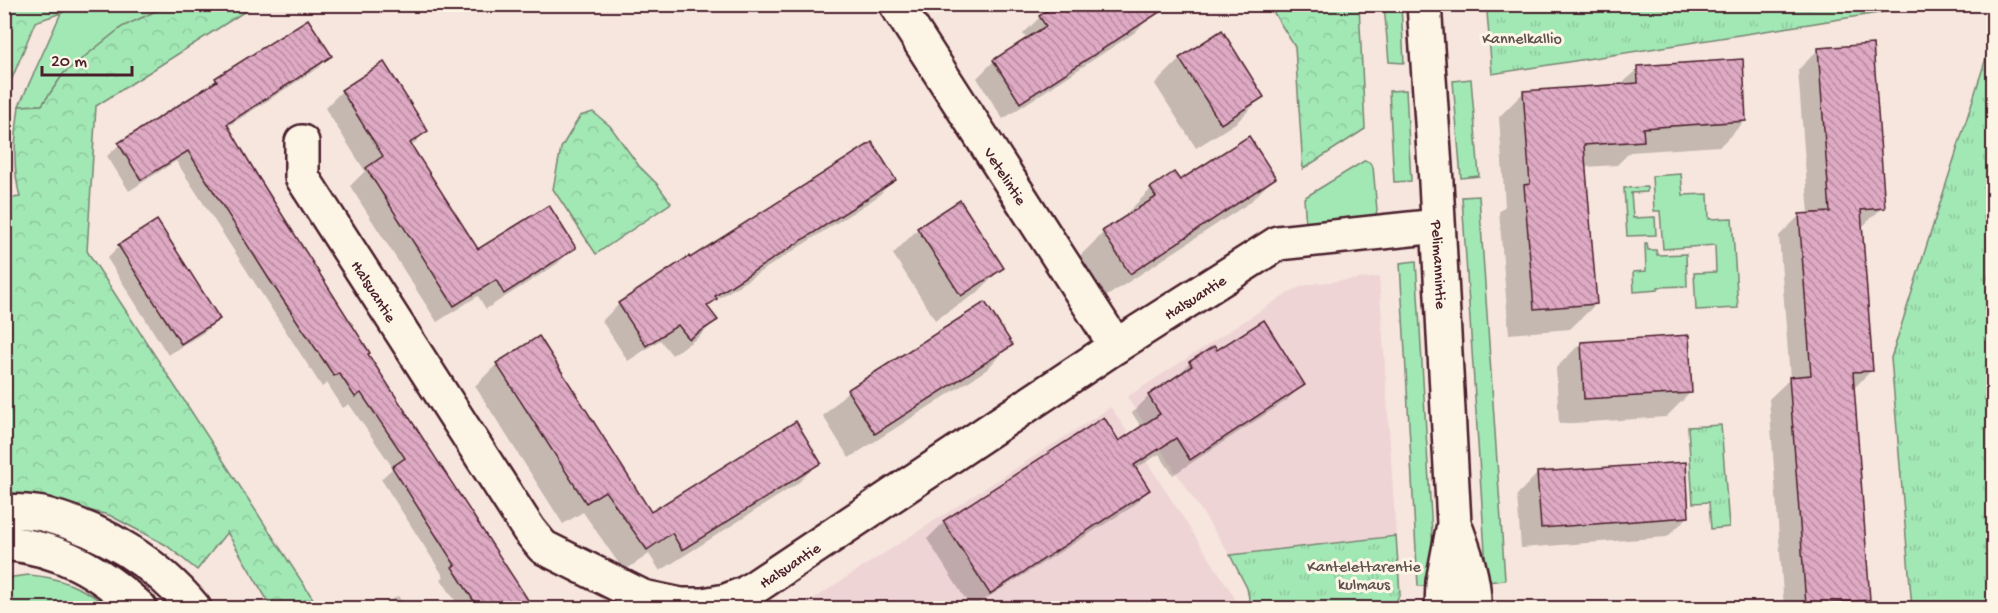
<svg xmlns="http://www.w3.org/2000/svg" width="1998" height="613" viewBox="0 0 1998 613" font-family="'Gochi Hand',sans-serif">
  <defs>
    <pattern id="forest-crowns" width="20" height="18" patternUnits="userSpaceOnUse" patternTransform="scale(1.5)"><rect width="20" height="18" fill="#a2e8b5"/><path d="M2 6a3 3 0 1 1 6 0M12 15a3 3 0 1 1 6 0" fill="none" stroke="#8dc79c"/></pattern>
    <pattern id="park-tufts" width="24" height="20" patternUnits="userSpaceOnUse" patternTransform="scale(1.5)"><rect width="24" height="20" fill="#a2e8b5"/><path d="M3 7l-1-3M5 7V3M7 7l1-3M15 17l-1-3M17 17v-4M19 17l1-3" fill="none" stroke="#8dc79c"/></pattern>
    <pattern id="building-back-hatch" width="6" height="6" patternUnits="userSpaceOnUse" patternTransform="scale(1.5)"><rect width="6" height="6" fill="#dfaac4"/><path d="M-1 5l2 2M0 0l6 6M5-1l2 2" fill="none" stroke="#b78a9f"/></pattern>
  </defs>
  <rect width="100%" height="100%" fill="#f6e6de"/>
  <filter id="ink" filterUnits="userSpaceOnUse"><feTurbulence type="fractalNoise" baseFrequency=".0167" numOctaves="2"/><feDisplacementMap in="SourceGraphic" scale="12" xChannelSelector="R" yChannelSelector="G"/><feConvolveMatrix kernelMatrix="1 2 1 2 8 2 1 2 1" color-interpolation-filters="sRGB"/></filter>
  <g filter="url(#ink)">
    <g fill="#efd4d6">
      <polygon points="1379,277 1396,536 1230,555 1127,397 1288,293 1302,286 1318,283"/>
      <polygon points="1111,407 1234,596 1235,608 799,608"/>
    </g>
    <g fill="#a2e8b5" stroke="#768470" stroke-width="1.5">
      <polygon points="75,5 176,5 160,9 64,73 42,105 19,106 61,13"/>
      <polygon points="1384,5 1401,5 1404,63 1389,62"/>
      <polygon points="1471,79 1479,176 1461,178 1453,81"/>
      <polygon points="1406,90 1411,181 1394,182 1389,91"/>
      <polygon points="1364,161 1369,162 1373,167 1377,210 1375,219 1306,227 1304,198"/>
      <polygon points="1681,174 1683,195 1708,194 1709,219 1732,218 1738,308 1696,310 1694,273 1716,272 1715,245 1663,249 1660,211 1654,211 1652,176"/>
      <polygon points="1647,187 1647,192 1631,193 1633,218 1655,217 1656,235 1627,236 1624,188"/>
      <polygon points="1479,196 1505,580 1487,582 1462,197"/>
      <polygon points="1645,243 1647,243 1648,250 1656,250 1657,255 1686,254 1687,286 1658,287 1658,290 1634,292 1633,272 1646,271"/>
      <polygon points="1416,261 1435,585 1418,586 1400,263"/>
      <path d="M29 575C60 577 85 588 110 608H76L74 607 72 608H15L5 604V581L13 577Z"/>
    </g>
    <g fill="url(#forest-crowns)" stroke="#768470" stroke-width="1.5">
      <polygon points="5,4 75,5 61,13 35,22 5,96"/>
      <path d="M176 5H255L96 106 87 251 319 608H272L227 532 197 570 166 545 109 515 39 499 5 498 4 199 20 197C12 166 15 138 19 106L42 105 64 73 122 27 160 9Z"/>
      <polygon points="1269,5 1359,5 1365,129 1303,169 1295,47"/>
      <polygon points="593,112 610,126 639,166 657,184 671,203 596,254 553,189 561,148 580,116"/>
    </g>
    <g fill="url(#park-tufts)" stroke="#768470" stroke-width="1.5">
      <polygon points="1503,5 1503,4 1929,5 1492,74 1487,12"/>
      <polygon points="1993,36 1993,608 1912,608 1891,358"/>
      <polygon points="1721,425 1729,527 1711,529 1709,502 1693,503 1688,427"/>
      <polygon points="1396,536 1400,594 1392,608 1251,608 1247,588 1230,555"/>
    </g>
    <g fill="#0003">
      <polygon points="1151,16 1134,33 1003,119 977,78 994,61 1027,39 1023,34 1040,17"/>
      <polygon points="1819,49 1883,207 1861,228 1872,370 1853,389 1868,599 1859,608 1784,608 1769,399 1790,379 1779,236 1800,215 1809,215 1798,70"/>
      <polygon points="330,56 318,68 227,127 367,354 531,608 460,608 441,579 444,577 381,479 393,468 349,404 343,408 327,383 322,387 176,161 129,191 107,156 119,145 204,91 216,79"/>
      <polygon points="1180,59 1262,97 1237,122 1196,148 1155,84"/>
      <polygon points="1638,68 1745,121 1720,146 1630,152 1617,165 1585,167 1596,304 1570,329 1509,334 1499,212 1505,206 1499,117 1524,92 1620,86"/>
      <polygon points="342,91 426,131 411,147 477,251 574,248 557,264 486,309 478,296 437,322 350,186 365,171 325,108"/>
      <polygon points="1274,178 1249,203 1104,298 1078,258 1103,233 1128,217 1126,214 1151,189 1179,182"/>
      <polygon points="894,180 877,197 710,304 707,307 716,320 699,337 672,355 660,340 628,361 602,321 619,304 690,260"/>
      <polygon points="918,229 1002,268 977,293 935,320 893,254"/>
      <polygon points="119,246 218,319 206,331 168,355 107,258"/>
      <polygon points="1581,343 1691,392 1666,417 1559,424 1556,368"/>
      <polygon points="1011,344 986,370 849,458 823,416 848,391"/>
      <polygon points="1216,352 1303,384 1286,401 1173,475 1159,454 1135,469 1149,490 1132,507 971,608 927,539 944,522 1103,419 1118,443 1142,428 1132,413 1149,396 1173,380 1190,363"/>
      <polygon points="497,364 651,514 819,462 797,484 660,571 649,554 624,571 583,512 563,524 475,386"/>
      <polygon points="1537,474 1688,517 1667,537 1521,548 1517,495"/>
      <polygon points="398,596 406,608 378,608"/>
    </g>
    <g fill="url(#building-back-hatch)" stroke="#4a1f2b" stroke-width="1.5">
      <polygon points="1057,4 1172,4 1020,103 993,60 1046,26 1039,16"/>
      <polygon points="308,19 332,56 227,124 257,175 370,353 368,354 534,609 479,609 452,567 455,565 392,467 405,458 361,393 355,397 339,373 334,376 269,279 188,151 141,180 118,143 217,81 215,78"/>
      <polygon points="1222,30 1264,97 1221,124 1179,58"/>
      <polygon points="1873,44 1885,208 1861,210 1873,371 1853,372 1870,600 1806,605 1789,377 1811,375 1799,214 1830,212 1818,48"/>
      <polygon points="1743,59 1746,121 1643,128 1644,141 1584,145 1597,304 1534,309 1524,185 1530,184 1523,91 1638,83 1637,66"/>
      <polygon points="384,62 428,131 410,143 478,249 549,205 576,248 504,294 496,280 454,306 366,168 383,156 341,90"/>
      <polygon points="1249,136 1276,178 1130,274 1102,231 1156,197 1150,188 1174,172 1180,180"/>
      <polygon points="872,142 896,180 715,296 717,299 707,306 718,320 689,339 678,325 646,346 618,303 689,256 690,258"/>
      <polygon points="960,200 1004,268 961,296 917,228"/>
      <polygon points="157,220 220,319 181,344 118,245"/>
      <polygon points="985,302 1013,345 875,434 847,390"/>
      <polygon points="1264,320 1305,385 1190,460 1176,438 1134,465 1150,490 990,594 943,521 1104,417 1119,441 1160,414 1148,395 1192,366 1189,362 1214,346 1217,350"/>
      <polygon points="1689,335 1692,393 1584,399 1581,342"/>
      <polygon points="539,336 651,512 796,421 821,463 682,550 672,533 647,550 605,491 586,503 496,363"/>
      <polygon points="1686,462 1689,517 1541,528 1537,472"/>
    </g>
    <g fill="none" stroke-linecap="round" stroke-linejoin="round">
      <defs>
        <g id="minor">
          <path id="s1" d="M896 4 1116 346"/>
          <path id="s2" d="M1424 4 1436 182 1454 524 1443 582 1442 608"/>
          <path id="s3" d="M302 142V177L529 530 543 547 643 597 681 605H703L726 601 746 593 1116 346 1278 243 1438 226"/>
          <path d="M1455 526C1465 553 1475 580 1474 608"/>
        </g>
        <g id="highway">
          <path d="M4 511C18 512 33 511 46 515 103 530 157 563 194 608"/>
          <path d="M4 543C61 548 99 571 140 608"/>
        </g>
      </defs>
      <use href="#minor" stroke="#4a1f2b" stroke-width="38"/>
      <use href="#highway" stroke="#4a1f2b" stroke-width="38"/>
      <use href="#minor" stroke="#fcf5e5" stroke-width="33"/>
      <use href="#highway" stroke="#fcf5e5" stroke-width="33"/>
    </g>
  </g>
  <g text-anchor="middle" stroke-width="6" stroke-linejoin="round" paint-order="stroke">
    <g font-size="16" fill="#60514e" stroke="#fcf5e5">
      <text x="1522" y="43">Kannelkallio</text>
      <text x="1364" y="571">Kantelettarentie<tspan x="1364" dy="18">kulmaus</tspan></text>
    </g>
    <g font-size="16" fill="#4a1f2b" stroke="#fcf5e5">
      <text dy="6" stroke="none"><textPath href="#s1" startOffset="204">Vetelintie</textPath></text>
      <text dy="6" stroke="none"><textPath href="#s2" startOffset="261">Pelimannintie</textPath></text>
      <text dy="6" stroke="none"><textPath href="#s3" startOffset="170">Halsuantie</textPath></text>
      <text dy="6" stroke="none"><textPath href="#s3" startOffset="1232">Halsuantie</textPath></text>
      <text dy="6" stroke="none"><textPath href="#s3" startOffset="746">Halsuantie</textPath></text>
    </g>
  </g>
  <rect width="1998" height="613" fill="none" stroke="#fcf5e5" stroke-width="24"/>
  <rect x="12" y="12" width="1974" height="589" fill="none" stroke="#4a1f2b" stroke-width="2" filter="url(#ink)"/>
  <path d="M42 66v9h90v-9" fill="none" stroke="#4a1f2b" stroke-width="3"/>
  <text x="51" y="66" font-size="18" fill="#4a1f2b" stroke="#fcf5e5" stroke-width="4.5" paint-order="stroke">20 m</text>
</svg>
